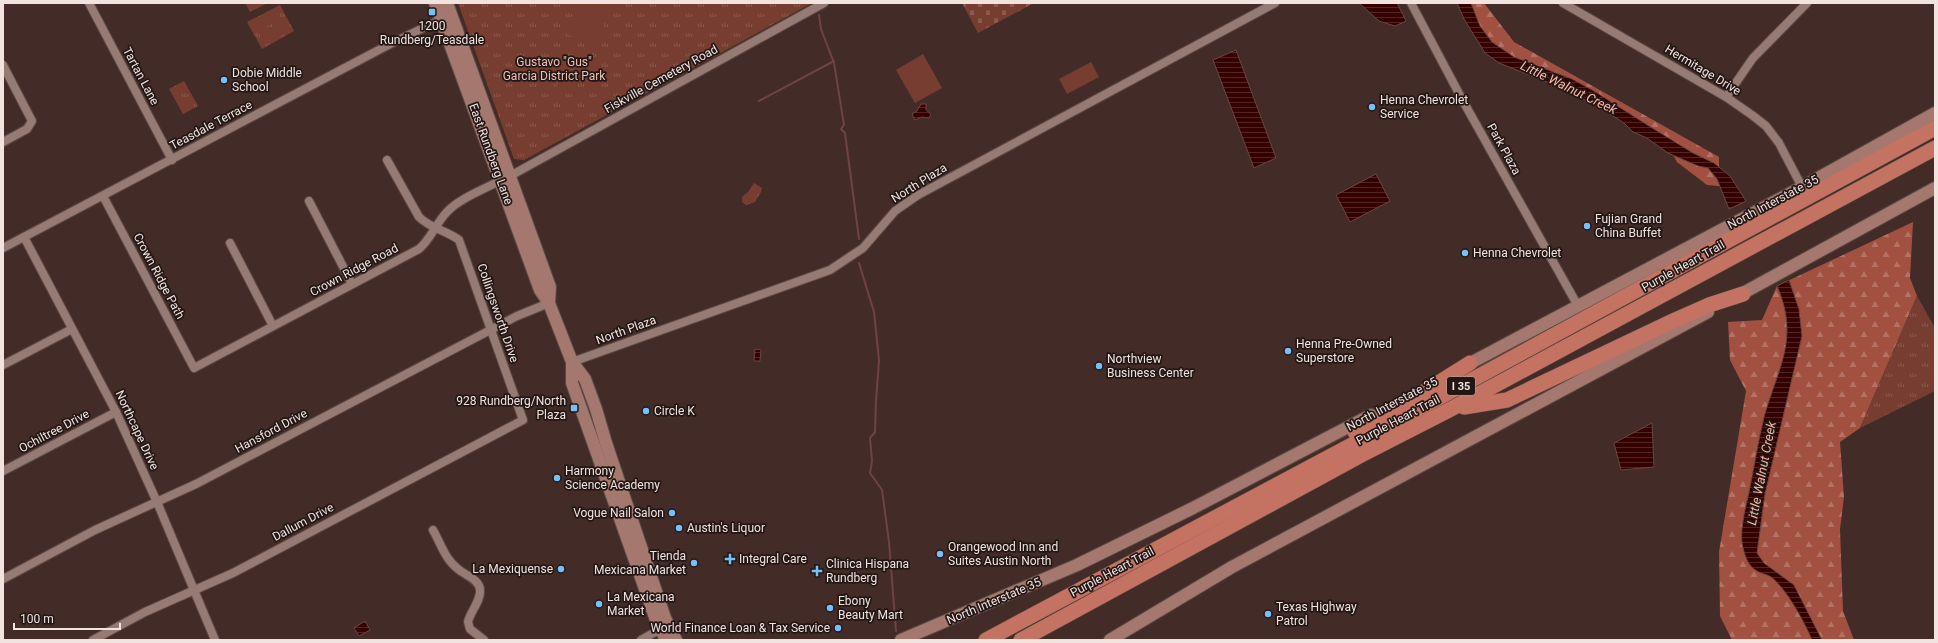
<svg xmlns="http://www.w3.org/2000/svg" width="1938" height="643" viewBox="0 0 1938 643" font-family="Roboto,sans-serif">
  <defs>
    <pattern id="forest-firs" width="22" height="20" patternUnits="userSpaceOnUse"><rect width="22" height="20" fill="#a25141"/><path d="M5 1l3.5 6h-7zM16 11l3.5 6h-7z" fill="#b47265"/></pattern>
    <pattern id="cemetery-stones" width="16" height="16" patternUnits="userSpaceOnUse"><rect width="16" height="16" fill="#783d31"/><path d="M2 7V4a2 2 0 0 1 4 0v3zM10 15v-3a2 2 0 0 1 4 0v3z" fill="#8c594e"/></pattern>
    <pattern id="park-tufts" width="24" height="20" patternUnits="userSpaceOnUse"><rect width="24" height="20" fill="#783d31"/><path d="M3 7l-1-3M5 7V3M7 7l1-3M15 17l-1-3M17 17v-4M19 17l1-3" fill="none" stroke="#8c594e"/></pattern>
    <pattern id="water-rules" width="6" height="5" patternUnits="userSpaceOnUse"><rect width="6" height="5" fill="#340000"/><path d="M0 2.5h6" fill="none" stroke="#522525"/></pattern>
  </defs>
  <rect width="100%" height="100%" fill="#432c27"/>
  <g fill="url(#forest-firs)">
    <polygon points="1459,3 1484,3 1514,42 1719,157 1719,186 1707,185 1677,162 1672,153 1614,114 1558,84 1489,55"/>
    <polygon points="1913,222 1910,278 1917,296 1860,428 1840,442 1844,497 1840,529 1843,611 1854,640 1732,640 1720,616 1719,552 1746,391 1730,360 1728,322 1762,320 1777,286"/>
  </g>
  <polygon fill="url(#cemetery-stones)" points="962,3 1034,3 978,33"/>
  <g fill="url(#park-tufts)">
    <polygon points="458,3 812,3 524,160 514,159"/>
    <polygon points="280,5 294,31 262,49 247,22"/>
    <polygon points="184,81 198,106 183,114 169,89"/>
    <polygon points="754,183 762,188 761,192 755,202 746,205 742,202 742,197 748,192"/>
    <polygon points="1917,296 1935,328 1935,391 1860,428"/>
  </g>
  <g fill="#783d31">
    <polygon points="245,3 268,3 250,12"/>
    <polygon points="578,3 610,3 599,42 568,35"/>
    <polygon points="275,9 281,19 258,31 253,21"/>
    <polygon points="282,23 287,33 265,44 260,34"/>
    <polygon points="923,54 942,88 915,103 896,70"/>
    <polygon points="564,62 582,67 574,95 556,90"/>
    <polygon points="1091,62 1099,77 1067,94 1059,79"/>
  </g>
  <g fill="url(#water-rules)" stroke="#6d4443">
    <polygon points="1359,3 1397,3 1406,21 1395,26 1379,21"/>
    <polygon points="1457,3 1471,3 1480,26 1492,42 1514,57 1572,79 1594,91 1649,126 1693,153 1714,163 1730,176 1746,201 1729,209 1717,179 1708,168 1698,166 1668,153 1647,138 1633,132 1624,123 1596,105 1552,84 1499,63 1485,53 1464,19"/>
    <polygon points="1236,50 1276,158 1254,168 1213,60"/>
    <polygon points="921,104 926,104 926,110 931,114 929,118 922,117 915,120 912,114 917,111"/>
    <polygon points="1376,174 1390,201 1350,222 1336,195"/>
    <path d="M1789 280 1799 309 1802 336 1765 494 1757 553 1764 563 1794 585 1822 640H1812C1805 623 1786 588 1771 577 1767 574 1761 574 1757 571 1747 566 1744 553 1742 543 1740 529 1746 505 1749 492 1754 467 1758 442 1764 417 1778 367 1800 339 1777 286Z"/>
    <polygon points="755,349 761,350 760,361 754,361"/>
    <polygon points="1652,423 1654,467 1621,470 1614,443"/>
    <polygon points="365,621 370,630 359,636 354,628"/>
  </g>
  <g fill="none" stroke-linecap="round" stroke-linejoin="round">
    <g stroke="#6d4443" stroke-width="2">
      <polyline points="819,15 821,29 834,63 844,125 841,129 845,133 859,239"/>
      <polyline points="759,101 834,61"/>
      <polyline points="859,263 874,312 879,360 876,401 875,432 870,438 872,461 870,473 882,490 889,542 896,631"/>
    </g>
    <defs>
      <g id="street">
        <polyline points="89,3 172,160"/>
        <polyline points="1411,3 1463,101 1578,306"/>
        <polyline points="1563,3 1726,97 1752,115 1766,126 1779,143 1802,187"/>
        <polyline points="3,65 32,121 27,129 3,142"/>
        <polyline points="1726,97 1753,58 1807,3"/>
        <path d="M103 196 194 368 419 249C431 239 436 223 447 212 459 198 493 185 510 176L824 3"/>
        <polyline points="309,201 352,284"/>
        <polyline points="24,237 116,412 157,502 215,640"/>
        <polyline points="230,243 273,326"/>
        <polyline points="3,248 392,43 444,18"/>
        <polyline points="572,362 830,270 863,248 895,211 918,195 1275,3"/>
        <polyline points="3,365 72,329"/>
        <polyline points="3,471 116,412"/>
        <path d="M433 530C441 544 445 559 458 569 465 575 480 580 480 590 481 601 470 612 468 622L470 629 484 640"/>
        <polyline points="3,579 95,530 196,484 517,316 549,303"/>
        <path d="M93 640 145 612 233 573 523 420 459 240C446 230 431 229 419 217L387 160"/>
        <polyline points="641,640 664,627"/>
      </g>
      <g id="secondary">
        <polyline points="435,3 540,290 549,303 572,362 585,379 596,409 606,443 665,618 676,640"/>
        <polyline points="447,3 550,287 549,303"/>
        <polyline points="1734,298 1935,188"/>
        <polyline points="572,362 572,383 656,620 666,640"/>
        <polyline points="1463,367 1802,187 1935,113"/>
        <polyline points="901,640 1077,565 1193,508 1371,415"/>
        <polyline points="1110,640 1232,567 1708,312"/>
      </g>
      <g id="highway">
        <polyline points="1464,407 1507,400 1675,320 1709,305 1743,294"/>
        <polyline points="1355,432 1400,407 1470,363"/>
        <polyline points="986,640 1389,425 1935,128"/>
        <polyline points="1021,640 1365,453 1451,409 1935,148"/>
      </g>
    </defs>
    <use href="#street" stroke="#5d4a45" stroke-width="10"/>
    <use href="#secondary" stroke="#5d4a45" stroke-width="14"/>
    <use href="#highway" stroke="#5d4a45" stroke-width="16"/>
    <use href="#street" stroke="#967a74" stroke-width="8"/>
    <use href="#secondary" stroke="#a4786e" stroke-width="12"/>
    <use href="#highway" stroke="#c47261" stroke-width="15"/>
  </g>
  <g fill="#77c0f7" stroke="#221715" stroke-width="1.5">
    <rect x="428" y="8" width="8" height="8" rx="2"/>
    <circle cx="224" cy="80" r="4"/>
    <circle cx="1372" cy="107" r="4"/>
    <circle cx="1587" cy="226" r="4"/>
    <circle cx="1465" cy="253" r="4"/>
    <circle cx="1288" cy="351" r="4"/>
    <circle cx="1099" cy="366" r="4"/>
    <rect x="570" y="404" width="8" height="8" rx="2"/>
    <circle cx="646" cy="411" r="4"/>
    <circle cx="557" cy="478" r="4"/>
    <circle cx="672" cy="513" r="4"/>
    <circle cx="679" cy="528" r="4"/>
    <circle cx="940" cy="554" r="4"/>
    <path d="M728 553h4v4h4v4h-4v4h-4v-4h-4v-4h4z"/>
    <circle cx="694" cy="563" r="4"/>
    <circle cx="561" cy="569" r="4"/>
    <path d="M815 565h4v4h4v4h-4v4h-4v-4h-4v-4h4z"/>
    <circle cx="599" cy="604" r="4"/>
    <circle cx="830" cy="608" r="4"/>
    <circle cx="1268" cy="614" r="4"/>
    <circle cx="838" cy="628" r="4"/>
  </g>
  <g text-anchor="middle" stroke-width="3.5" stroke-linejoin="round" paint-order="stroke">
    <rect fill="#221715" stroke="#b4a6a2" stroke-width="1" x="1447" y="377" width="28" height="18" rx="3"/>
    <g font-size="11" font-weight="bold" fill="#f2e3df">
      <text x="1461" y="390">I 35</text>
    </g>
    <g font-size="12" fill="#f2e3df" stroke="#221715" text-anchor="start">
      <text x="432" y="30" text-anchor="middle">1200<tspan x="432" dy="14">Rundberg/Teasdale</tspan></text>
      <text x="232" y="77">Dobie Middle<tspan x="232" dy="14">School</tspan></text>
      <text x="1380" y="104">Henna Chevrolet<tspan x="1380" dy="14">Service</tspan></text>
      <text x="1595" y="223">Fujian Grand<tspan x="1595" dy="14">China Buffet</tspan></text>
      <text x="1473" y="257">Henna Chevrolet</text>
      <text x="1296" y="348">Henna Pre-Owned<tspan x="1296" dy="14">Superstore</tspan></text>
      <text x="1107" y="363">Northview<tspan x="1107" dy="14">Business Center</tspan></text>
      <text x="566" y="405" text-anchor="end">928 Rundberg/North<tspan x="566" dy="14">Plaza</tspan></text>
      <text x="654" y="415">Circle K</text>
      <text x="565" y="475">Harmony<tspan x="565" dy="14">Science Academy</tspan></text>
      <text x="664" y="517" text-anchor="end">Vogue Nail Salon</text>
      <text x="687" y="532">Austin's Liquor</text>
      <text x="948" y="551">Orangewood Inn and<tspan x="948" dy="14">Suites Austin North</tspan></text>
      <text x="686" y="560" text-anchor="end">Tienda<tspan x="686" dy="14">Mexicana Market</tspan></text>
      <text x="739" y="563">Integral Care</text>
      <text x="826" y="568">Clinica Hispana<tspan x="826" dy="14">Rundberg</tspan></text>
      <text x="553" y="573" text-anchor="end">La Mexiquense</text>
      <text x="607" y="601">La Mexicana<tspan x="607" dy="14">Market</tspan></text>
      <text x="838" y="605">Ebony<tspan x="838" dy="14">Beauty Mart</tspan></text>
      <text x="1276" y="611">Texas Highway<tspan x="1276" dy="14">Patrol</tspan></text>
      <text x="830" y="632" text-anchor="end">World Finance Loan &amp; Tax Service</text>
    </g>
    <g font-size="12" fill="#f0c1b7" stroke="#221715">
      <text x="554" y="66">Gustavo "Gus"<tspan x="554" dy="14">Garcia District Park</tspan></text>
    </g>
    <g font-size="12" fill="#f2e3df" stroke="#221715">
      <text transform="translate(1703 70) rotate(31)" y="4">Hermitage Drive</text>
      <text transform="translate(141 76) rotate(62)" y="4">Tartan Lane</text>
      <text transform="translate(661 79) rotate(-29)" y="4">Fiskville Cemetery Road</text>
      <text transform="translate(211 125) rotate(-28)" y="4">Teasdale Terrace</text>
      <text transform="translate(1504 149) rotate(61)" y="4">Park Plaza</text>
      <text transform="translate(491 154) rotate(70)" y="4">East Rundberg Lane</text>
      <text transform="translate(919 183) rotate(-32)" y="4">North Plaza</text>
      <text transform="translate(1773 202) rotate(-28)" y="4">North Interstate 35</text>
      <text transform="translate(1683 266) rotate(-29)" y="4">Purple Heart Trail</text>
      <text transform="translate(354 270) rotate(-28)" y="4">Crown Ridge Road</text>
      <text transform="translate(159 276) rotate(62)" y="4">Crown Ridge Path</text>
      <text transform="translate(498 313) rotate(71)" y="4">Collingsworth Drive</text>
      <text transform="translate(626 330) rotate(-20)" y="4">North Plaza</text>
      <text transform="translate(1392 404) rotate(-28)" y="4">North Interstate 35</text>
      <text transform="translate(1398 420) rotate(-28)" y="4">Purple Heart Trail</text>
      <text transform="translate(137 430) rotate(65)" y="4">Northcape Drive</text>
      <text transform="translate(54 431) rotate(-28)" y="4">Ochiltree Drive</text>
      <text transform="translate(271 431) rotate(-28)" y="4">Hansford Drive</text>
      <text transform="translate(303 522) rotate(-28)" y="4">Dallum Drive</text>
      <text transform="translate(1112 572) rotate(-28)" y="4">Purple Heart Trail</text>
      <text transform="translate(994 601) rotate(-23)" y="4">North Interstate 35</text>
    </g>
    <g font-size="13" font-style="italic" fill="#fcb7a8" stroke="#221715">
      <text transform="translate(1569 87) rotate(26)" y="5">Little Walnut Creek</text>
      <text transform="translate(1761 473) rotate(-79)" y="5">Little Walnut Creek</text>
    </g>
  </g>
  <rect width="1938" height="643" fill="none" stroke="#f2e3df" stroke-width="8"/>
  <path d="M14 623v6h106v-6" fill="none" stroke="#f2e3df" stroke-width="2"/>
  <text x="20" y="623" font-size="12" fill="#f2e3df" stroke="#221715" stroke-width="3" paint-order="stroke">100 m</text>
</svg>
